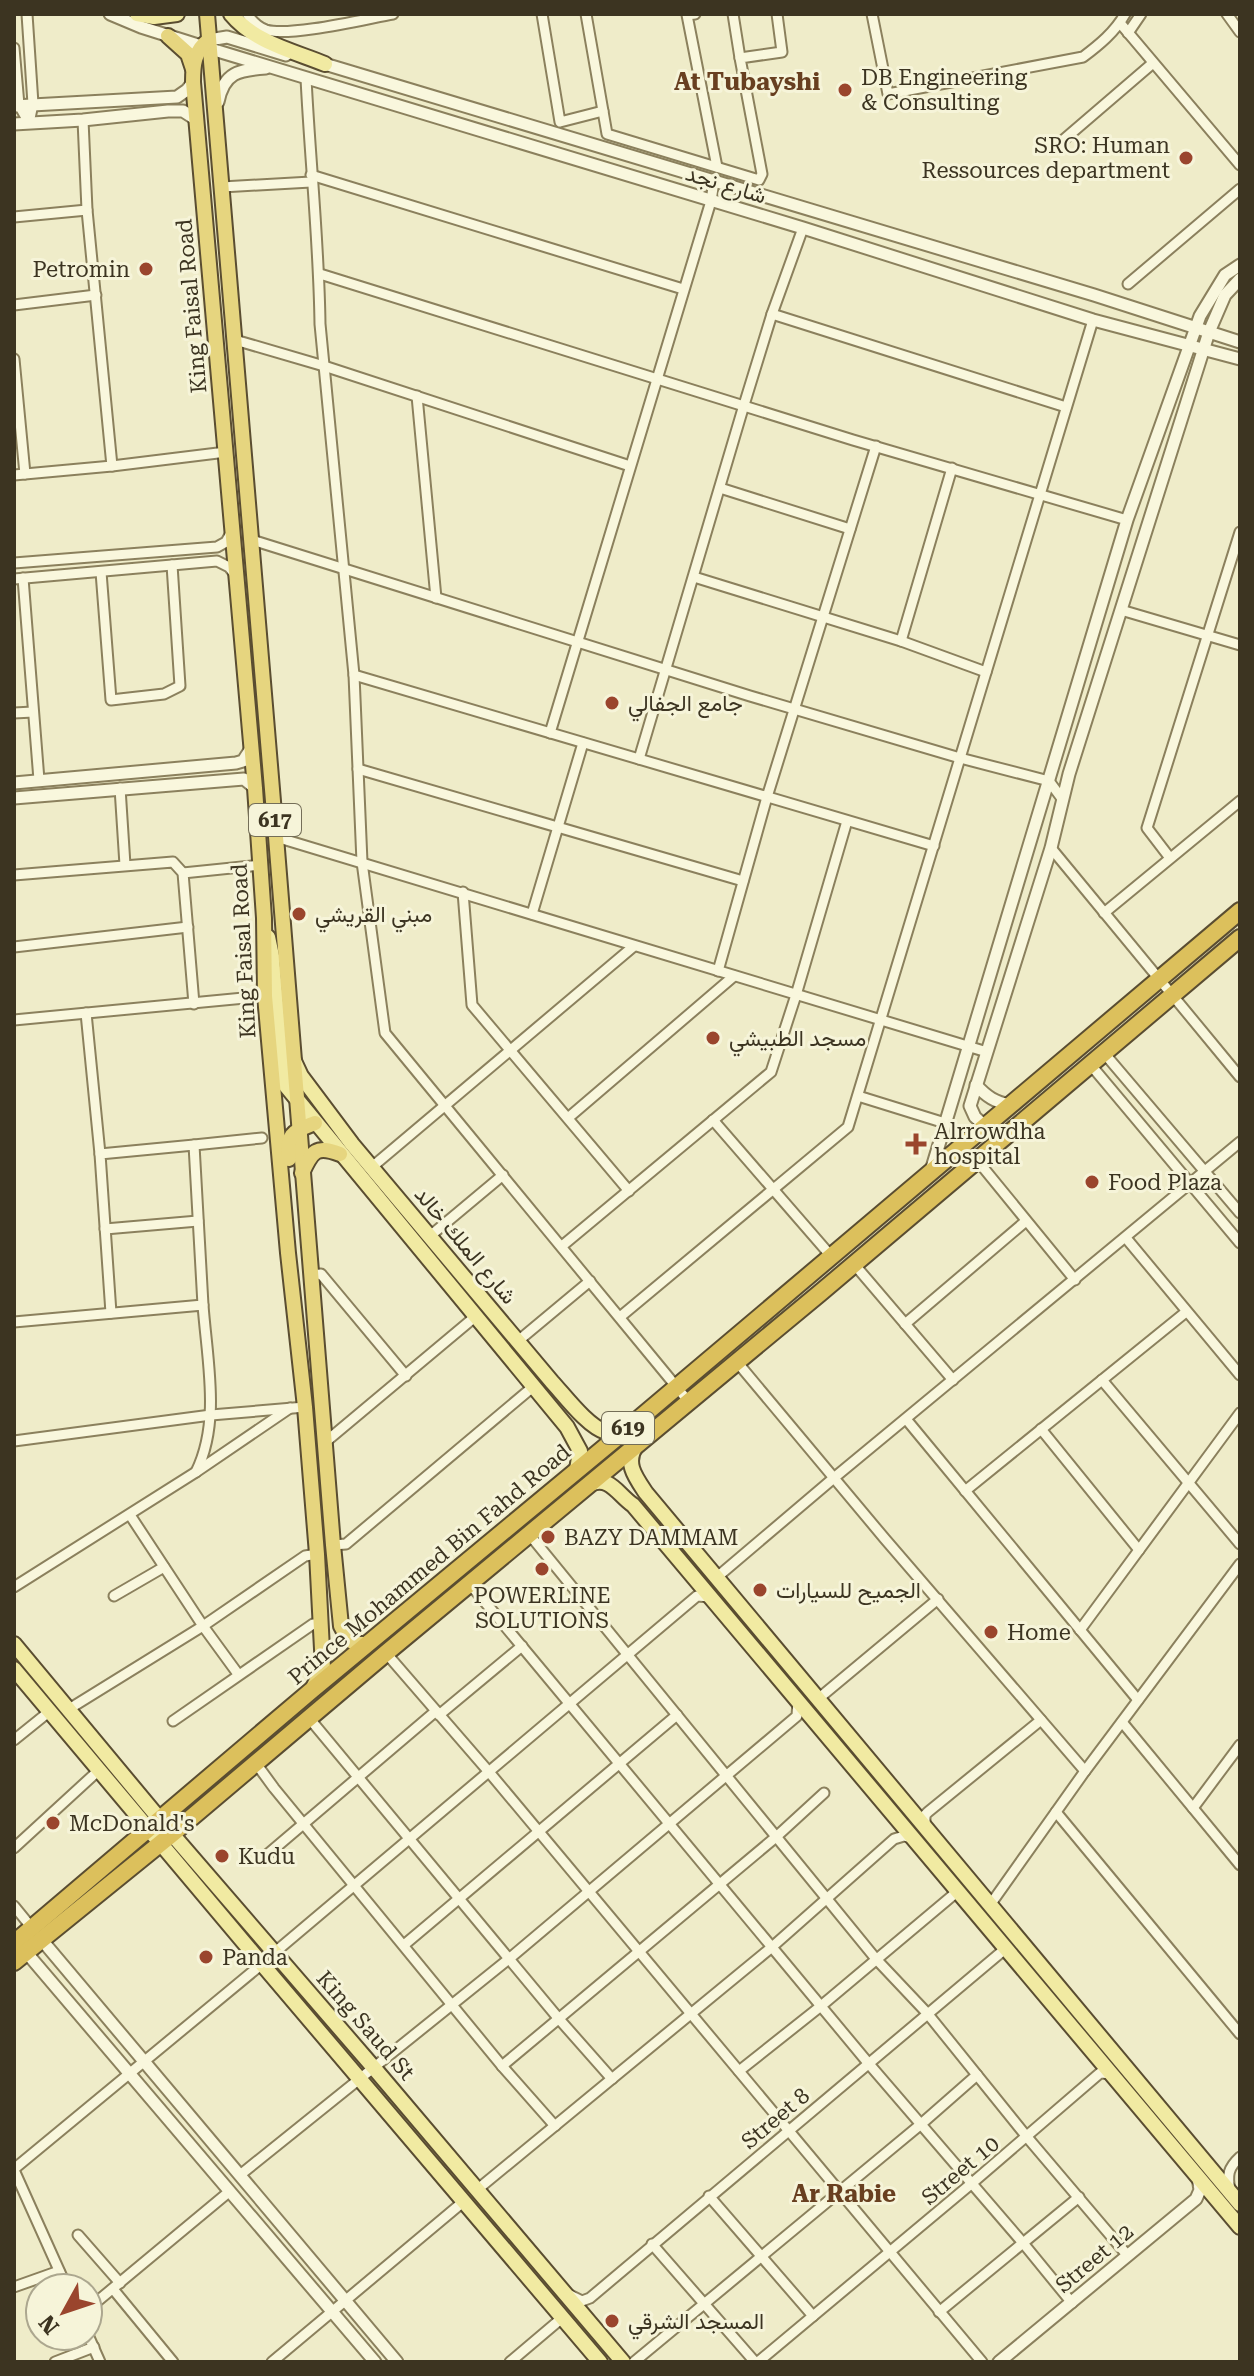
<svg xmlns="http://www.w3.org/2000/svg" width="1254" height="2376" viewBox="0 0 1254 2376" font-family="'Roboto Serif',Vazirmatn,serif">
  <rect width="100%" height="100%" fill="#efecc9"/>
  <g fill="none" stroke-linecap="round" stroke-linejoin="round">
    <defs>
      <g id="minor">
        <polyline points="27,14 33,104 29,123"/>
        <path d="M247 14C252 21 257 27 266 30 290 37 365 19 393 14"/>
        <polyline points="542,14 560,122 603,111"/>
        <polyline points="586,14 607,134 759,180 762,174 740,58 782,52 777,14"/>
        <polyline points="695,14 687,15 717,167"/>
        <polyline points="733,14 740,58"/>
        <path d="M872 14 888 94 1083 57C1099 45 1115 32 1125 14"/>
        <polyline points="1227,14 1240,32"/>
        <polyline points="1120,23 1240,165"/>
        <polyline points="1128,33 1141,14"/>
        <polyline points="14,48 19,105 29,123"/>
        <path d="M306 78C310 160 319 242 320 324L354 675 362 862 385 1033 689 1402"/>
        <polyline points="83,120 87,210 112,466"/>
        <polyline points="1054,148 1153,63"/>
        <polyline points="311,175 683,289"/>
        <polyline points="222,187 311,182"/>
        <polyline points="14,217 87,210"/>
        <polyline points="320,274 853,440 1127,520"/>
        <polyline points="1128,284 1240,189"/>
        <polyline points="14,305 96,295"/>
        <polyline points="772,314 1066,407"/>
        <polyline points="235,340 324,366 630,466"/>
        <polyline points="14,359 25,474"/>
        <polyline points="417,396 436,598"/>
        <polyline points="14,475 112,466 226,452"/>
        <polyline points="720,488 850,529"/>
        <polyline points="252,540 750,696 960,758 1049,781 1063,800"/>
        <polyline points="14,563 217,547 226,542 231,533"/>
        <polyline points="101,572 111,700 164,694 180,686 172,565"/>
        <polyline points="694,577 901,641 986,672"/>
        <polyline points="23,578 39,780"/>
        <polyline points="14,579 217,561 229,567 236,576"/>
        <polyline points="1121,610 1240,645"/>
        <polyline points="901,641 952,468"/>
        <polyline points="354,675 934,846"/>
        <polyline points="14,713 33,712"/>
        <polyline points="550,733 711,201 714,181"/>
        <polyline points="639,759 744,405 772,314 803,228"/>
        <polyline points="358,769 743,881"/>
        <polyline points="120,788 125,865"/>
        <polyline points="276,837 987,1052"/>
        <polyline points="1051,848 1240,1077"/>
        <polyline points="1170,858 1147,828 1240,532"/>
        <polyline points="183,873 260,865"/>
        <polyline points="14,875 173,862 183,873 194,1004"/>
        <polyline points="463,892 472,1005 629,1191"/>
        <polyline points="1104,913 1240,801"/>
        <polyline points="532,914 583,743"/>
        <polyline points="14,947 188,927"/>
        <polyline points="718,971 767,797 876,446"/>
        <polyline points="86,1013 100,1154"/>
        <polyline points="14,1020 265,996"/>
        <polyline points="1104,1053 1240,1213"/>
        <polyline points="1090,1064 1240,1243"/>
        <polyline points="858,1096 945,1123"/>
        <polyline points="568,1118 734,976"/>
        <polyline points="713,1120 831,1256"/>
        <polyline points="194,1145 262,1138"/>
        <polyline points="977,1160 1075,1280"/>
        <polyline points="372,1167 634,946"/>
        <polyline points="105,1229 198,1221"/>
        <polyline points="430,1236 503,1175"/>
        <polyline points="1126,1238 1240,1375"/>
        <polyline points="562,1246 771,1072 796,995 847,821"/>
        <polyline points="854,1264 953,1380"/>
        <polyline points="311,1275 321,1274 406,1376"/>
        <polyline points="111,1313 100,1154 194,1145 203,1305"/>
        <polyline points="620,1317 848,1127 1093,320"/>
        <path d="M14 1322 203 1305C207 1360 221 1422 196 1472"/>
        <polyline points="905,1324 1026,1221"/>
        <polyline points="518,1341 590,1281"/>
        <polyline points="737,1362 885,1539 1085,1771"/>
        <polyline points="1102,1380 1240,1544"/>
        <polyline points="906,1419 1138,1700"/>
        <polyline points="1041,1429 1139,1550"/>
        <polyline points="14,1441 211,1415 305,1407"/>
        <polyline points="323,1444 476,1316"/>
        <polyline points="965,1491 1186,1312"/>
        <polyline points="130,1515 203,1626 238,1674"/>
        <polyline points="529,1534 876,1959 927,2013 1027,2137 1128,2256"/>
        <polyline points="333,1545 346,1544 534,1386"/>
        <polyline points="716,1578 835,1477 1240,1142"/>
        <polyline points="470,1584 869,2064 1023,2243 1072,2303"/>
        <polyline points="14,1587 196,1472 290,1408"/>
        <polyline points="114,1596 164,1567"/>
        <polyline points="1080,1630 1240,1413"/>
        <polyline points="386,1653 489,1772 982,2362"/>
        <polyline points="818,1699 938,1599"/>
        <polyline points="69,1709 203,1626 305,1556 317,1554"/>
        <polyline points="439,1715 522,1646"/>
        <polyline points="309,1718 559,2019 612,2079"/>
        <polyline points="173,1721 313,1624"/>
        <polyline points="1122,1722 1240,1865"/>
        <polyline points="14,1740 50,1711"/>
        <polyline points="255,1762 274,1788 502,2066 555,2126"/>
        <polyline points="1193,1808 1240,1745"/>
        <polyline points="1056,1812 1240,2034"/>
        <polyline points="925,1825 925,1815 928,1812 1041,1720"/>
        <polyline points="14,1848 99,1770"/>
        <polyline points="268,1854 436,1711"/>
        <polyline points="990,1905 1085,1771 1240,1564"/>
        <polyline points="14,1906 32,1928"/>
        <polyline points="404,1945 677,1715"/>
        <polyline points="274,1953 697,1596 710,1597"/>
        <polyline points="502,2066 776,1837 824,1793"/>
        <polyline points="739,2071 821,2006 958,1891"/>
        <polyline points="14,2169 262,1964"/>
        <polyline points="14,2170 67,2288"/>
        <polyline points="240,2175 510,1958 797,1716 798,1701"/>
        <polyline points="478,2189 772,1947 894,1839 904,1836 913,1838"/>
        <path d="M1230 2190C1227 2175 1228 2168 1240 2157"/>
        <polyline points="709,2196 813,2316"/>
        <polyline points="78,2235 120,2283"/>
        <polyline points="652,2244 755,2362"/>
        <polyline points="14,2287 59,2271"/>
        <polyline points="113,2289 173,2362"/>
        <polyline points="570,2295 582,2301 590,2298 1005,1949"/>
        <polyline points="88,2309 230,2191"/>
        <polyline points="939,2312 1079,2197"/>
        <polyline points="88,2335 100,2362"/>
        <polyline points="55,2362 94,2347"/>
        <polyline points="272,2362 463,2202"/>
        <polyline points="510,2362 562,2318"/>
        <polyline points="634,2362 920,2125 977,2075"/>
        <polyline points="758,2362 971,2184 1100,2073 1113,2074"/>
      </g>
      <g id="tertiary">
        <polyline points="110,14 141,27 201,46 803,228 1093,320 1240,359"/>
        <polyline points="209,40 227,37 286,55"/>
        <polyline points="318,62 1094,295 1240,342"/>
        <path d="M218 102C224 72 239 70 266 68"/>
        <polyline points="14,106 177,97 187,90 193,82"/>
        <polyline points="14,124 83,120 168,111 183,111 197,120"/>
        <polyline points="14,783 236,763 243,761 252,747"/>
        <polyline points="14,798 244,779 255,788"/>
        <path d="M976 1085C987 1097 995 1102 1010 1105"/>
        <polyline points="985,1126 975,1117 970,1106 1051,848 1069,774 1209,332 1225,295 1240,279"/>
        <polyline points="931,1171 1127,520 1200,316 1225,275 1240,265"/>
        <polyline points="41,1939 397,2362"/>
        <polyline points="26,1952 375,2362"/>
        <polyline points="999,2362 1196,2199 1200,2190 1198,2177"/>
      </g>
      <g id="primary">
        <polyline points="137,14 154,17 177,14"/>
        <path d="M231 14C254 42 293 51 325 64"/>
        <polyline points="268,937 272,956 282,1073 286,1086 567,1427 580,1451 577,1470"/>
        <path d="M294 1061 301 1076 352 1144 552 1382C565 1396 588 1427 606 1432 613 1434 620 1431 626 1429"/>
        <path d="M636 1446C624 1463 636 1478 646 1493L1240 2204"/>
        <path d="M590 1484C610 1475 618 1495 633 1505L1240 2227"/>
        <polyline points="14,1644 172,1834 374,2068 623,2362"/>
        <polyline points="14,1669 262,1964 600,2362"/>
      </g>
      <g id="trunk">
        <polyline points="207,14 276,837 333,1545 341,1626 348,1639 356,1644 366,1644 372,1640"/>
        <polyline points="168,36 188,54 193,69"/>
        <path d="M209 40C194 51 193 65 193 82L255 788 264 918 265 996 288 1253 305 1407 317 1554 323 1668 314 1686"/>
        <path d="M289 1159C286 1133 293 1132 315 1123"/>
        <path d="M302 1173C312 1151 316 1145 340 1154"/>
      </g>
      <g id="motorway">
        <polyline points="14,1943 312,1690 627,1429 1240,911"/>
        <polyline points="14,1962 172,1834 386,1653 820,1293 1240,938"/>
      </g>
    </defs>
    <use href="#minor" stroke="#8b805d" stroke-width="13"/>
    <use href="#tertiary" stroke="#8b805d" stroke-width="15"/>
    <use href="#primary" stroke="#5a4d31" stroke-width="18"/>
    <use href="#trunk" stroke="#5a4d31" stroke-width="18"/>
    <use href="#motorway" stroke="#5a4d31" stroke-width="20"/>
    <use href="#minor" stroke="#f9f7dd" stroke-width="9"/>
    <use href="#tertiary" stroke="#f9f7dd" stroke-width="11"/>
    <use href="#primary" stroke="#f1eaa2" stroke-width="14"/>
    <use href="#trunk" stroke="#e6d57f" stroke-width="14"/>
    <use href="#motorway" stroke="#dcc05c" stroke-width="16"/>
  </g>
  <g fill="#9a452d" stroke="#f6f4d9" stroke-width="3">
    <circle cx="845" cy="90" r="8"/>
    <circle cx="1186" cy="158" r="8"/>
    <circle cx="146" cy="269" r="8"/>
    <circle cx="612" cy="703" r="8"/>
    <circle cx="299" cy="914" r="8"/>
    <circle cx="713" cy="1038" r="8"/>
    <path d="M912 1132h8v8h8v8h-8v8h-8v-8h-8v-8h8z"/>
    <circle cx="1092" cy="1182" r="8"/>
    <circle cx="548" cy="1537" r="8"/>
    <circle cx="542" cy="1569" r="8"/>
    <circle cx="760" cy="1590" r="8"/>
    <circle cx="991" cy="1632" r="8"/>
    <circle cx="53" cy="1823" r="8"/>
    <circle cx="222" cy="1856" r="8"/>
    <circle cx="206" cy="1957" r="8"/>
    <circle cx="612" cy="2321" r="8"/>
  </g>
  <g text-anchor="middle" stroke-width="6" stroke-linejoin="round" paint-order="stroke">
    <g fill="#f6f4d9" stroke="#746e58" stroke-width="2">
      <rect x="249" y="804" width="52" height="32" rx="6"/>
      <rect x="602" y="1412" width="52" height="32" rx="6"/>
    </g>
    <g font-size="20" font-weight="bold" fill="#3c3421">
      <text x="275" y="827">617</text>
      <text x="628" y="1435">619</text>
    </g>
    <g font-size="22" fill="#3c3421" stroke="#f6f4d9" text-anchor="start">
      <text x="861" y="85">DB Engineering<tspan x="861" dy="25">&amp; Consulting</tspan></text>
      <text x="1170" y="153" text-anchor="end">SRO: Human<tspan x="1170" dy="25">Ressources department</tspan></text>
      <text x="130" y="277" text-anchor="end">Petromin</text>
      <text x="628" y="711">جامع الجفالي</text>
      <text x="315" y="922">مبني القريشي</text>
      <text x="729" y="1046">مسجد الطبيشي</text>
      <text x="934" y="1139">Alrrowdha<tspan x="934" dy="25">hospital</tspan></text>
      <text x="1108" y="1190">Food Plaza</text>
      <text x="564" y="1545">BAZY DAMMAM</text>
      <text x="776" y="1598">الجميح للسيارات</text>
      <text x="542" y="1603" text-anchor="middle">POWERLINE<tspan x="542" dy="25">SOLUTIONS</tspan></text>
      <text x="1007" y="1640">Home</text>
      <text x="69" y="1831">McDonald's</text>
      <text x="238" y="1864">Kudu</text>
      <text x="222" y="1965">Panda</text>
      <text x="628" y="2329">المسجد الشرقي</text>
    </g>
    <g font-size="22" fill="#3c3421" stroke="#f6f4d9">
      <text transform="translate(726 184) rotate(17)" y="8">شارع نجد</text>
      <text transform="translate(191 306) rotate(-95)" y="8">King Faisal Road</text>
      <text transform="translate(243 951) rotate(-93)" y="8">King Faisal Road</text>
      <text transform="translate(466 1245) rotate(50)" y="8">شارع الملك خالد</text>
      <text transform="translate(429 1564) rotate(-40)" y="8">Prince Mohammed Bin Fahd Road</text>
      <text transform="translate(366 2025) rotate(49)" y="8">King Saud St</text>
      <text transform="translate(775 2118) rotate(-40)" y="8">Street 8</text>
      <text transform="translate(960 2170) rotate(-40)" y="8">Street 10</text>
      <text transform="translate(1094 2258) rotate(-40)" y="8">Street 12</text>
    </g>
    <g font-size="24" font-weight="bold" fill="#683f20" stroke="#f6f4d9">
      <text x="747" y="90">At Tubayshi</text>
      <text x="844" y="2202">Ar Rabie</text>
    </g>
  </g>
  <rect width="1254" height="2376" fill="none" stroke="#3c3421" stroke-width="32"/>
  <g transform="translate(64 2312) rotate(230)"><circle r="38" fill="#f6f4d9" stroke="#aca78f" stroke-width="2"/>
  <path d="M0-6L14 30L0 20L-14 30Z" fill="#9a452d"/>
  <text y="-12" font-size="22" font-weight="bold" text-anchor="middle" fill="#3c3421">N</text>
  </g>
</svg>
